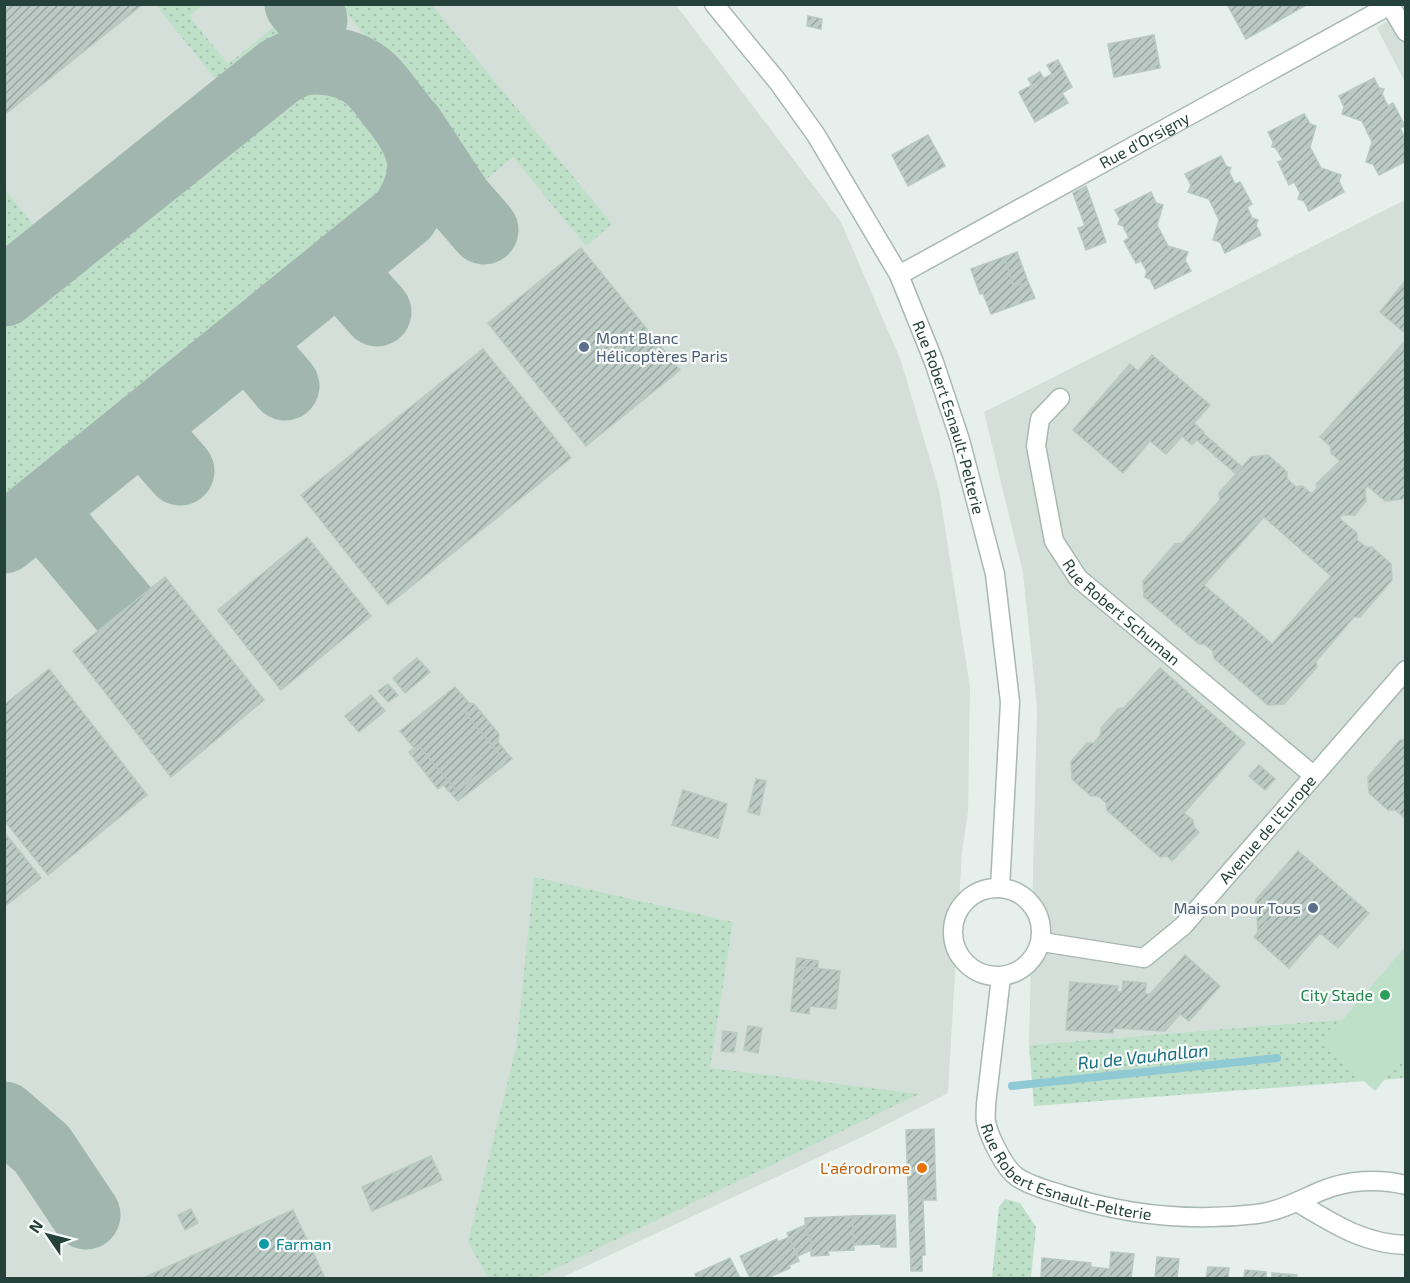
<svg xmlns="http://www.w3.org/2000/svg" width="1410" height="1283" viewBox="0 0 1410 1283" font-family="'Exo 2',sans-serif">
  <defs>
    <pattern id="grass-dots" width="8" height="8" patternUnits="userSpaceOnUse" patternTransform="scale(1.5)"><rect width="8" height="8" fill="#bfe0c8"/><path d="M2 2h.1M6 6h.1" fill="none" stroke="#a4c1ad" stroke-width="1.8" stroke-linecap="round"/></pattern>
    <pattern id="building-hatch" width="6" height="6" patternUnits="userSpaceOnUse" patternTransform="scale(1.5)"><rect width="6" height="6" fill="#bbcac4"/><path d="M-1 1l2-2M0 6l6-6M5 7l2-2" fill="none" stroke="#98a6a0"/></pattern>
  </defs>
  <rect width="100%" height="100%" fill="#e6efeb"/>
  <g fill="#d4dfda">
    <polygon points="5,5 676,5 841,222 901,361 939,490 970,687 968,812 962,852 948,1093 866,1135 561,1278 5,1278"/>
    <polygon points="1405,9 1405,82 1377,28"/>
    <polygon points="1405,200 1405,1005 1370,1017 1029,1045 1037,707 1023,573 984,412"/>
  </g>
  <g fill="url(#grass-dots)">
    <polygon points="156,5 203,5 189,16 228,64 289,15 301,30 225,91"/>
    <polygon points="340,5 432,5 612,224 586,246 513,157 483,182"/>
    <path d="M323 83C329 84 336 84 342 86 373 96 404 132 401 166 399 187 389 204 376 220L5 518V320L279 100 302 87Z"/>
    <polygon points="5,189 44,239 5,270 4,270"/>
    <polygon points="534,877 733,922 710,1068 919,1094 536,1278 488,1278 468,1242 516,1048"/>
    <polygon points="1405,1005 1405,1078 1034,1106 1029,1045 1370,1017"/>
    <polygon points="1005,1199 1020,1203 1036,1227 1031,1278 992,1278 999,1207"/>
  </g>
  <polygon fill="#bfe0c8" points="1405,947 1405,1055 1375,1091 1322,1044"/>
  <g fill="none" stroke-linecap="round" stroke-linejoin="round">
    <polyline stroke="#8ec9d4" stroke-width="8" points="1012,1086 1277,1058"/>
    <g stroke="#a2b6b0" stroke-width="69">
      <polyline points="299,4 313,20"/>
      <polyline points="410,127 458,200 484,230"/>
      <path d="M352 259C343 281 364 296 377 312"/>
      <path d="M4 292 280 71C285 69 291 65 296 63 317 56 349 62 367 76 376 83 384 94 391 104 423 142 434 170 404 215L4 539"/>
      <path d="M259 334C254 357 272 369 285 386"/>
      <path d="M156 418C145 438 168 456 180 471"/>
      <polyline points="51,502 48,518 53,524 124,609"/>
      <polyline points="4,1116 42,1149 86,1215"/>
    </g>
  </g>
  <g fill="url(#building-hatch)" stroke="#b8c9c2" stroke-width="1.5" fill-rule="evenodd">
    <polygon points="4,4 143,4 4,115"/>
    <polygon points="1227,4 1308,4 1246,39"/>
    <polygon points="808,16 822,19 821,29 807,26"/>
    <polygon points="1154,35 1160,68 1114,77 1108,44"/>
    <polygon points="1058,60 1072,87 1062,93 1068,103 1035,122 1019,92 1052,74 1047,65"/>
    <polygon points="1040,72 1044,79 1032,85 1028,79"/>
    <polygon points="1374,78 1379,88 1384,89 1382,94 1388,106 1393,103 1405,126 1400,128 1406,140 1406,161 1379,175 1373,164 1366,162 1372,142 1362,121 1342,114 1344,107 1339,96"/>
    <polygon points="1304,114 1310,124 1316,126 1310,147 1321,168 1341,175 1339,181 1344,192 1309,211 1304,201 1298,199 1300,193 1294,182 1289,185 1278,162 1283,160 1276,148 1272,147 1273,142 1268,132"/>
    <polygon points="928,135 945,166 908,186 892,155"/>
    <polygon points="1221,156 1226,166 1231,168 1229,172 1235,184 1240,182 1252,204 1247,207 1252,218 1258,220 1256,225 1261,235 1225,253 1220,242 1213,240 1219,220 1209,199 1188,192 1191,185 1185,174"/>
    <polygon points="1086,186 1106,242 1086,250 1078,228 1085,226 1073,193"/>
    <polygon points="1151,192 1156,203 1163,205 1157,225 1168,246 1188,252 1185,260 1191,271 1155,289 1150,279 1145,277 1147,272 1141,261 1136,263 1124,241 1129,238 1123,226 1118,224 1120,219 1115,210"/>
    <polygon points="581,248 680,370 586,446 488,323"/>
    <polygon points="1017,252 1028,282 1014,287 1004,257"/>
    <polygon points="1004,257 1014,287 1028,282 1035,298 991,314 983,293 980,294 971,269"/>
    <polygon points="1406,280 1406,334 1380,312"/>
    <path d="M1406 340V495L1402 499 1385 501 1368 486 1365 489 1366 501 1355 515H1342L1339 518 1357 533V540L1366 547H1372L1391 564 1392 580 1360 617H1354L1316 661 1317 667 1284 704 1268 705 1214 658 1213 651 1204 644H1199L1144 597 1143 581 1175 544 1182 543 1220 500 1219 493 1251 457 1268 455 1287 472V479L1296 487 1302 486 1312 494 1317 488 1316 484 1340 461 1331 453V447L1320 437ZM1264 517 1331 576 1272 644 1204 585Z"/>
    <polygon points="483,349 571,458 388,605 301,495"/>
    <polygon points="1152,355 1210,405 1166,454 1150,441 1123,473 1073,430 1130,364 1138,371"/>
    <polygon points="1194,423 1204,432 1203,433 1242,467 1236,474 1197,440 1192,445 1182,436"/>
    <polygon points="307,537 371,616 281,690 218,610"/>
    <polygon points="165,577 264,700 171,777 73,651"/>
    <polygon points="417,658 430,672 405,693 393,678"/>
    <polygon points="1160,668 1245,743 1184,813 1193,820 1194,827 1199,832 1172,861 1167,856 1160,857 1107,810 1106,803 1098,796 1091,796 1072,779 1071,762 1087,743 1094,743 1101,734 1101,728 1118,709 1124,708"/>
    <polygon points="49,669 147,795 48,875 4,820 4,705"/>
    <polygon points="388,684 398,695 388,702 378,691"/>
    <polygon points="455,687 469,703 466,714 501,756 459,790 454,788 418,745 414,748 400,731"/>
    <polygon points="371,695 385,711 359,732 345,716"/>
    <polygon points="469,703 474,704 499,734 498,742 512,759 458,801 443,785 438,789 409,752 418,745 454,788 459,790 501,756 466,714"/>
    <polygon points="1400,740 1406,740 1406,825 1404,817 1395,810 1388,810 1369,793 1368,777"/>
    <polygon points="1259,765 1275,779 1265,790 1249,776"/>
    <polygon points="756,779 766,781 759,815 748,812"/>
    <polygon points="683,790 727,804 718,838 672,825"/>
    <polygon points="4,832 41,878 4,907"/>
    <polygon points="1298,851 1369,913 1338,948 1320,933 1289,968 1254,937 1266,922 1263,919 1262,904 1265,901 1260,895"/>
    <polygon points="1260,895 1265,901 1262,904 1263,919 1266,922 1258,932 1256,899"/>
    <polygon points="1185,955 1220,986 1189,1021 1180,1014 1165,1031 1114,1028 1113,1033 1066,1030 1070,982 1118,986 1117,992 1122,992 1123,981 1146,983 1145,994 1150,994"/>
    <polygon points="797,958 818,961 818,968 804,967 802,981 794,980"/>
    <polygon points="804,967 840,971 836,1009 810,1006 809,1014 791,1011 794,980 802,981"/>
    <polygon points="748,1026 762,1028 758,1053 744,1050"/>
    <polygon points="723,1031 737,1033 734,1052 721,1051"/>
    <polygon points="934,1129 936,1200 923,1200 925,1255 922,1255 922,1271 911,1271 906,1130"/>
    <polygon points="431,1156 442,1180 372,1211 362,1187"/>
    <polygon points="191,1209 198,1223 185,1230 178,1215"/>
    <polygon points="293,1210 325,1278 143,1278"/>
    <polygon points="895,1215 896,1247 881,1247 881,1244 854,1245 852,1216"/>
    <polygon points="852,1216 854,1250 828,1251 829,1255 811,1256 811,1235 806,1235 805,1218"/>
    <polygon points="805,1225 806,1235 811,1235 811,1250 798,1256 787,1233"/>
    <polygon points="789,1237 799,1261 789,1265 790,1268 767,1278 750,1278 740,1256 777,1239 778,1242"/>
    <polygon points="1111,1252 1134,1254 1131,1278 1109,1278"/>
    <polygon points="1157,1257 1179,1259 1177,1278 1155,1278"/>
    <polygon points="730,1258 740,1278 697,1278 695,1274"/>
    <polygon points="1042,1258 1091,1263 1090,1278 1041,1278"/>
    <polygon points="1091,1267 1109,1269 1109,1278 1090,1278"/>
    <polygon points="1208,1267 1229,1268 1228,1278 1206,1278"/>
    <polygon points="1245,1270 1266,1272 1266,1278 1244,1278"/>
    <polygon points="1272,1273 1297,1275 1296,1278 1272,1278"/>
  </g>
  <g fill="none" stroke-linecap="round" stroke-linejoin="round">
    <defs>
      <g id="street">
        <path id="s1" d="M714 4 778 82 816 135 899 275 934 362 960 440 995 574 1010 702 1000 888"/>
        <path id="s2" d="M899 275 1390 5 1406 32"/>
        <path id="s3" d="M1060 398 1040 419 1036 446 1054 541 1078 578 1313 775"/>
        <circle cx="997" cy="932" r="44"/>
        <path id="s4" d="M1042 942 1144 958 1183 926 1406 670"/>
        <path id="s5" d="M1001 977 986 1104C986 1110 985 1117 986 1122 989 1137 1005 1169 1017 1177 1029 1185 1046 1190 1060 1194 1124 1215 1190 1222 1257 1214 1280 1211 1300 1200 1321 1191 1347 1180 1378 1178 1406 1185"/>
        <path d="M1297 1202C1333 1223 1363 1244 1406 1245"/>
      </g>
    </defs>
    <use href="#street" stroke="#a8b8b2" stroke-width="21"/>
    <use href="#street" stroke="#fff" stroke-width="18"/>
  </g>
  <g fill="#5c6f8a" stroke="#f7fbf9" stroke-width="2">
    <circle cx="584" cy="347" r="6"/>
    <circle cx="1313" cy="908" r="6"/>
  </g>
  <circle fill="#2e9e5b" stroke="#f7fbf9" stroke-width="2" cx="1385" cy="995" r="6"/>
  <circle fill="#e8710a" stroke="#f7fbf9" stroke-width="2" cx="922" cy="1168" r="6"/>
  <circle fill="#0f9aa8" stroke="#f7fbf9" stroke-width="2" cx="264" cy="1244" r="6"/>
  <g text-anchor="middle" stroke-width="4.5" stroke-linejoin="round" paint-order="stroke">
    <g font-size="16" fill="#24423a" stroke="#f7fbf9">
      <text dy="6" stroke="none"><textPath href="#s2" startOffset="280">Rue d'Orsigny</textPath></text>
      <text dy="6" stroke="none"><textPath href="#s1" startOffset="480">Rue Robert Esnault-Pelterie</textPath></text>
      <text dy="6" stroke="none"><textPath href="#s3" startOffset="252">Rue Robert Schuman</textPath></text>
      <text dy="6" stroke="none"><textPath href="#s4" startOffset="282">Avenue de l'Europe</textPath></text>
      <text dy="6" stroke="none"><textPath href="#s5" startOffset="249">Rue Robert Esnault-Pelterie</textPath></text>
    </g>
    <g font-size="16" fill="#4e5e75" stroke="#f7fbf9" text-anchor="start">
      <text x="596" y="344">Mont Blanc<tspan x="596" dy="18">Hélicoptères Paris</tspan></text>
      <text x="1301" y="914" text-anchor="end">Maison pour Tous</text>
    </g>
    <g font-size="16" fill="#27864d" stroke="#f7fbf9" text-anchor="end">
      <text x="1373" y="1001">City Stade</text>
    </g>
    <g font-size="16" fill="#c56008" stroke="#f7fbf9" text-anchor="end">
      <text x="910" y="1174">L'aérodrome</text>
    </g>
    <g font-size="16" fill="#0d838f" stroke="#f7fbf9" text-anchor="start">
      <text x="276" y="1250">Farman</text>
    </g>
    <g font-size="18" font-style="italic" fill="#1c6f80" stroke="#f7fbf9">
      <text transform="translate(1143 1057) rotate(-6)" y="6">Ru de Vauhallan</text>
    </g>
  </g>
  <rect width="1410" height="1283" fill="none" stroke="#24423a" stroke-width="12"/>
  <g transform="translate(48 1235) rotate(305)" stroke="#f7fbf9" stroke-width="4.5" paint-order="stroke">
  <path d="M0-4.5L10 22L0 15L-10 22Z" fill="#24423a"/>
  <text y="-9" font-size="16" font-weight="bold" text-anchor="middle" fill="#24423a">N</text>
  </g>
</svg>
